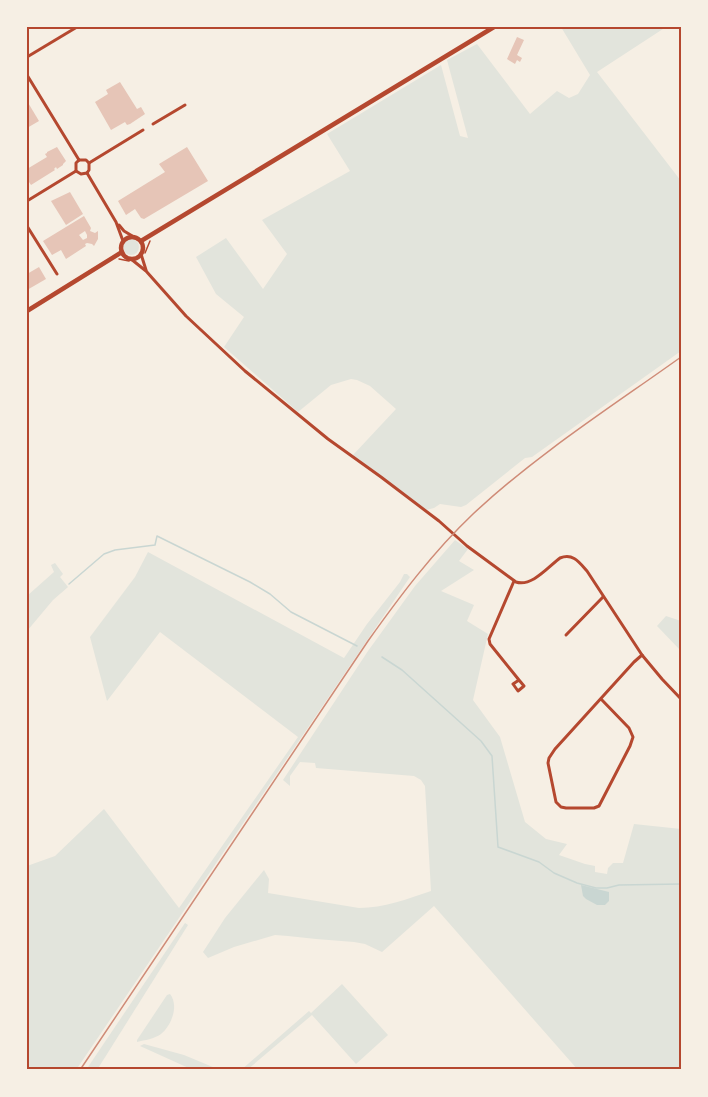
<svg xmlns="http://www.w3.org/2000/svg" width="708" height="1097" viewBox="0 0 708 1097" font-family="'Space Grotesk',sans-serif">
  <rect width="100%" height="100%" fill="#f6efe4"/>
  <g fill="#e2e4dc">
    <polygon points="561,27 666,27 597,72 681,181 681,351 532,457 525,458 466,505 461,507 440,504 434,508 426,510 353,455 396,409 370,386 357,380 351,379 331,385 298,412 224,347 244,317 216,294 196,257 226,238 263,289 287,254 262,220 350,171 327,134 441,65 460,136 468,138 447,60 477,44 530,114 557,91 569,98 578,94 590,75"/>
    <circle cx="131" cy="247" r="8"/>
    <path d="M455 540 468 549 459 561 474 570 441 591 474 605 467 621 488 634 473 700 500 737 525 822 546 839 567 844 559 855 585 864 595 866V872L607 874 608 868 613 863H623L634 824 681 829V1070H578L434 906 382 952 365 944 354 942 316 939 288 936 275 935 234 947 208 958 203 952 225 918 264 870 269 879 268 893 359 908C384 908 407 899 431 891L425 786 421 780 414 776 316 768 315 763 300 762 290 776V786L283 780 368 651 415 586Z"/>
    <polygon points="148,552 344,658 367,624 400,582 404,574 407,574 410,577 76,1070 27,1070 27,866 55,856 104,809 179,908 298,737 160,632 107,701 90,637 135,577"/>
    <polygon points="55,563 63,574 60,577 68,587 53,600 27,631 27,596 54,572 51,565"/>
    <polygon points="666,616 681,621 681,651 657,626"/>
    <polygon points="185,923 188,925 97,1070 86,1070"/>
    <polygon points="342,984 388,1035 356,1064 312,1015 247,1070 241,1070 309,1011 311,1013"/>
    <path d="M170 994C179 1005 172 1025 161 1034 154 1039 145 1040 137 1042V1040L167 995Z"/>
    <polygon points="144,1044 184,1055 220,1070 193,1070 140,1046"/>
  </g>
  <polygon fill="#c9d6d2" points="581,885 609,892 609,901 605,905 597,905 586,899 583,896"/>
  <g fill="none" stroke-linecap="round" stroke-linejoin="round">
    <g stroke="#c9d6d2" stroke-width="1.5">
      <polyline points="69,584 104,554 115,550 155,545 157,536 250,582 270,594 291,612 357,646"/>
      <polyline points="382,657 402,670 481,741 492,756 498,847 539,862 554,873 577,883 596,888 607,888 619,885 681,884"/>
    </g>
  </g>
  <g fill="#e6c5b7" fill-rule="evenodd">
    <polygon points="517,37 524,40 517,55 522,58 520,62 517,60 515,64 507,59"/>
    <polygon points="120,82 137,109 141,107 145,114 130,124 127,125 125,122 111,130 95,102 108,94 106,90"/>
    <polygon points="27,101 39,121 27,128"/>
    <polygon points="57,147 66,161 63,164 63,165 57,169 56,167 54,169 55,170 31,185 27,179 27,169 47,157 45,154 47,153 47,152"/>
    <polygon points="187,147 208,181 144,219 141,218 135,209 126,215 118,201 165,172 159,164"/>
    <polygon points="70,192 83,214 66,225 51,201"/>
    <path d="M84 216 91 228 90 231 95 233 98 231V239L94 246 92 244 87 243 85 244 86 246 66 259 61 250 52 255 43 241ZM85 231 87 235V238L83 240 79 235Z"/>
    <polygon points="39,267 46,279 27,290 27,274"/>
  </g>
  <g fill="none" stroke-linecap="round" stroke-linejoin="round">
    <g stroke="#b5482f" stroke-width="1.5">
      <polyline points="145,253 150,241"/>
      <polyline points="119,259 129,261"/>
    </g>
    <g stroke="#b5482f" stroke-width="3">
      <polyline points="27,57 77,27"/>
      <polyline points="27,75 79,160"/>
      <polyline points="153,124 185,105"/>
      <polyline points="79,160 76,163 76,171 81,174 87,173"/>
      <polyline points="79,160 86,160 89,163 89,170 87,173"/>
      <polyline points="89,163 143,130"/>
      <polyline points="87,173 116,222 123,241"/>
      <polyline points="27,201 76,171"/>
      <polyline points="119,225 124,231 134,237"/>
      <polyline points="27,226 57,274"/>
      <polyline points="141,254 146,270"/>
      <path d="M131 259 146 271 186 316 245 371 328 439 381 477 439 521 467 546 516 582C532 587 548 567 560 558 573 553 579 562 587 571L642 655 662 679 681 699"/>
      <polyline points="514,581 489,639 490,644 519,680 513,684 518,691 524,686 519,680"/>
      <polyline points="566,635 603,597"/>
      <polyline points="601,699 629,728 633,737 630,746 599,806 594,808 566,808 561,807 556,802 548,763 549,758 555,749 634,662 642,655"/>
    </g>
    <g stroke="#b5482f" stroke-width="4.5">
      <circle cx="132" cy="248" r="11"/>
      <polyline points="141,241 494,27"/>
      <polyline points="27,311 122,252"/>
    </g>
    <path stroke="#cf8b77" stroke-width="1.5" d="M80 1070 368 641C400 596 433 552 473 514 536 455 611 407 681 357"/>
  </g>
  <rect width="708" height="1097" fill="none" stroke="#f6efe4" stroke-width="57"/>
  <rect x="28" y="28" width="652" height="1040" fill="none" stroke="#b5482f" stroke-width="2"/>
</svg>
